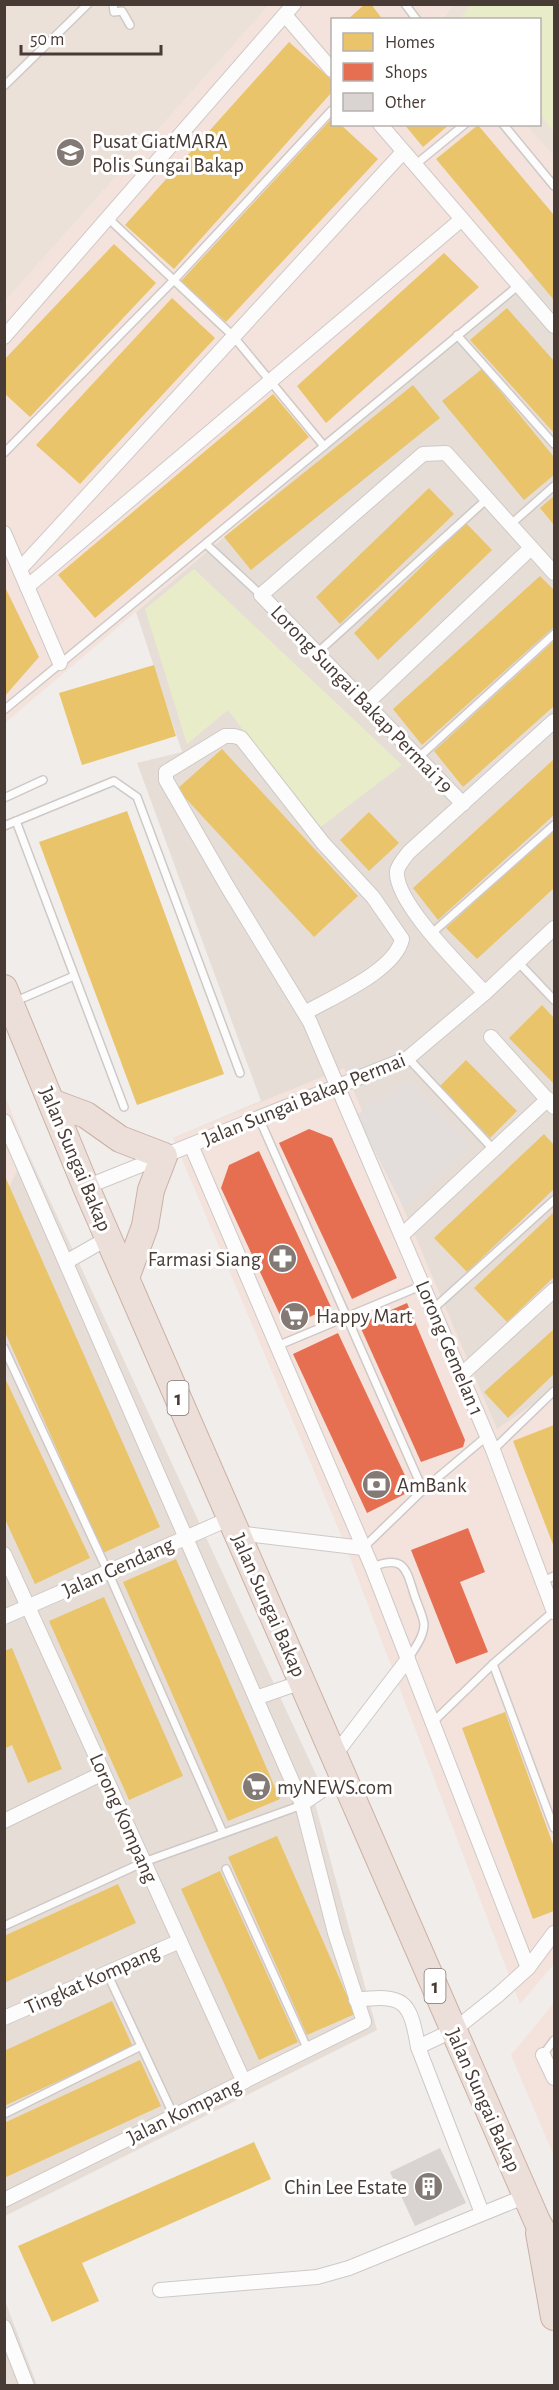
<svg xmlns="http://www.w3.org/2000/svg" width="559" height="2390" viewBox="0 0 559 2390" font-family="'Alegreya Sans',sans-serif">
  <rect width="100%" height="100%" fill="#f1edea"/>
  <g fill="#e6ddd7">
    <polygon points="554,257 554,1961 525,1609 173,1138 261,1101 137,763 182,752 136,612"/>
    <polygon points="4,1095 27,1151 326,1796 314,1800 377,2030 5,2216"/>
    <polygon points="5,2301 37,2385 5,2385"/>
  </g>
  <g fill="#f4e3dc">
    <polygon points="269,5 454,5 441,19 332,20 332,124 526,125 554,156 554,257 5,723 5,301"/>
    <polygon points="344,1068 497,1429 554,1390 554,1964 520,2004 344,1542 173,1138"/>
    <polygon points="4,1095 27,1151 5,1196 4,1196"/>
    <polygon points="554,2003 554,2156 511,2055"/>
  </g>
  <g fill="#ece1d9">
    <polygon points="5,5 269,5 5,301"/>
    <polygon points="454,5 554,5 554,156 526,125 540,124 540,20 441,20"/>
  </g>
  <g fill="#e9ecc9">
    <polygon points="471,4 554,5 554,132 540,114 540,20 460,19"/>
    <polygon points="194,569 402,765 318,829 228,710 187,744 145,609"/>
  </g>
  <polygon fill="#e3dedb" points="409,1081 469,1146 404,1208 356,1115"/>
  <g fill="#e9c46a">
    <polygon points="365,4 371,4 383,20 347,20"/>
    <polygon points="289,42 332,80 332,92 174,269 125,225"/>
    <polygon points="332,118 332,124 340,124 378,159 226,322 181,281"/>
    <polygon points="404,124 450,124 423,147"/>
    <polygon points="478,125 554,215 554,300 436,159"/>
    <polygon points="114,244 156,283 30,417 4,393 4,360"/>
    <polygon points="444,253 479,287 326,423 297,386"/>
    <polygon points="172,298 215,338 80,484 36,445"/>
    <polygon points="507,308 554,361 554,433 470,340"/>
    <polygon points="482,369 554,457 554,475 524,500 442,401"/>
    <polygon points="413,385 440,418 251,570 224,537"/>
    <polygon points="273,394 309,437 95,618 58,575"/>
    <polygon points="429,488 454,514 340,624 316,597"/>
    <polygon points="554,496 554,525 540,508"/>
    <polygon points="466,523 492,550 378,660 354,633"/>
    <polygon points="540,576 554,590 554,627 422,745 393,709"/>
    <polygon points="4,585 39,657 4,697"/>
    <polygon points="554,641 554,706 463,787 434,751"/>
    <polygon points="154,665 176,736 82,765 59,693"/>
    <polygon points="222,749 358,896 314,937 177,789"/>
    <polygon points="554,759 554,815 438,920 413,888"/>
    <polygon points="127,811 224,1074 137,1105 39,842"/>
    <polygon points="369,812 399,843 369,871 340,840"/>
    <polygon points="554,829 554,888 477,959 446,928"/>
    <polygon points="542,1005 554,1018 554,1084 509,1038"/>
    <polygon points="466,1060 517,1111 490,1138 439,1087"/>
    <polygon points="544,1134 554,1145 554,1189 467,1272 434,1238"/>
    <polygon points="4,1174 160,1527 103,1553 4,1330"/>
    <polygon points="554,1212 554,1277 507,1322 474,1288"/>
    <polygon points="554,1329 554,1374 508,1418 484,1392"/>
    <polygon points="4,1376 90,1558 35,1584 4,1517"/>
    <polygon points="554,1425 554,1547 513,1441"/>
    <polygon points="176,1559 280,1799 228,1821 123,1582"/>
    <polygon points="104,1597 183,1776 129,1800 49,1621"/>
    <polygon points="12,1648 62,1769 28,1783 12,1745 4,1749 4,1651"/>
    <polygon points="505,1712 554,1847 554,1911 533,1919 462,1728"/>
    <polygon points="277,1836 355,2014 307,2035 228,1857"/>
    <polygon points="220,1871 298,2042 259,2060 181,1889"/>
    <polygon points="118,1884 136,1923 4,1983 4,1936"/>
    <polygon points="112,2001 133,2047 4,2106 4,2051"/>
    <polygon points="140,2060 161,2106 4,2178 4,2123"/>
    <polygon points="254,2142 271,2179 82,2263 99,2301 52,2322 18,2246"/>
  </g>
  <g fill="#e76f51">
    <polygon points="309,1129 332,1138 397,1278 352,1299 279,1143"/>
    <polygon points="259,1151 331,1307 286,1328 221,1188 229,1165"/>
    <polygon points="407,1303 465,1440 463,1447 421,1462 359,1324"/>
    <polygon points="338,1333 409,1484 405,1494 367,1513 293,1354"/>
    <polygon points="468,1528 485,1572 460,1582 488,1652 456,1664 411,1550"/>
  </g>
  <polygon fill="#d9d4d1" points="440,2148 466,2203 415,2226 390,2172"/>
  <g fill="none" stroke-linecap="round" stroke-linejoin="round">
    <defs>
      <g id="lane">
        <polyline points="113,4 114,12 122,11 130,25"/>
        <polyline points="405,4 417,20"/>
        <polyline points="4,86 88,4"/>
        <polyline points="503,124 554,186"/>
        <polyline points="415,165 465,124"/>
        <polyline points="108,218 233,336 324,446"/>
        <polyline points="457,335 554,444"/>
        <polyline points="4,453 174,280 332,110"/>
        <polyline points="510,525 554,486"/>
        <polyline points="206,544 261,595"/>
        <polyline points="317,653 487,499"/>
        <polyline points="4,710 519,285"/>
        <polyline points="418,758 554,634"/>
        <polyline points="4,798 43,780"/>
        <polyline points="16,821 124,1107"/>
        <polyline points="4,826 114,781 137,797 240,1073"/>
        <polyline points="431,934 554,825"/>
        <polyline points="518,962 554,1000"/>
        <polyline points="16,1001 74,976"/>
        <polyline points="408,1058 494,1150"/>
        <polyline points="259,1118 423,1490"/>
        <polyline points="433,1309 554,1200"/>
        <polyline points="277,1346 423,1285"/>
        <polyline points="4,1348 108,1572 223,1833"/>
        <polyline points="493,1450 554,1391"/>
        <polyline points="363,1548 423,1490 487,1436"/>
        <path d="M372 1567C405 1554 406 1569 415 1597 418 1605 423 1616 424 1624 424 1637 414 1649 408 1659"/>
        <polyline points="543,1581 554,1576"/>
        <polyline points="493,1664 554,1828"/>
        <polyline points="433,1722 493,1664 554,1611"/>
        <polyline points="226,1869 308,2050"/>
        <polyline points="4,1926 144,1862 302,1805"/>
        <polyline points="107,1973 174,2116"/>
        <polyline points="543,2055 554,2040"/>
        <polyline points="4,2114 141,2046"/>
      </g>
      <g id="street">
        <polyline points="285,15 332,70"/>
        <polyline points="380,124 554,326"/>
        <polyline points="4,337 294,4"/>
        <polyline points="4,533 60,663"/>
        <polyline points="20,569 403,152"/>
        <polyline points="27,587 462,219"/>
        <polyline points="366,704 531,548"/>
        <polyline points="463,804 261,595 423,454 446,453 554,573"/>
        <path d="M485 993C464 970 394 902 397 871 398 865 405 857 409 852L554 721"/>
        <path d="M305 1013C332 997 395 971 402 939L373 897 323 843 241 738 234 736H225L166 772V780L227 886 310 1022 493 1450 554 1612"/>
        <polyline points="491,1037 554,1107"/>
        <polyline points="4,1121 302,1804 335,1933 364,2022 4,2200"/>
        <polyline points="191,1145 372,1567 528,1968"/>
        <polyline points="86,1187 408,1058 485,993 554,928"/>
        <polyline points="402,1235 548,1099"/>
        <polyline points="66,1262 108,1238"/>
        <polyline points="461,1375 554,1290"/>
        <polyline points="237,1533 363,1548"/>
        <polyline points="4,1554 244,2082"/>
        <polyline points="4,1617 231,1518"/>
        <polyline points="256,1698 302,1682"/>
        <polyline points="334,1756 408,1659"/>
        <polyline points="302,1804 343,1776"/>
        <polyline points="4,1821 103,1773"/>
        <path d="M356 2000C404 1994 410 2000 418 2047L482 2213"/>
        <polyline points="4,2018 180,1941"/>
        <polyline points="418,2047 454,2030 498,1995 528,1968 554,1933"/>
        <polyline points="543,2055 554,2078"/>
        <polyline points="160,2290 317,2277 349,2268 526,2196"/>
        <polyline points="4,2327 27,2386"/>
      </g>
      <g id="highway">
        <polyline points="4,988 86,1187 537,2221 554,2252"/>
        <polyline points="51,1102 86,1115 120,1139 164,1156 151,1190 145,1226 126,1278"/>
        <polyline points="539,2233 554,2317"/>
      </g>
    </defs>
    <use href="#lane" stroke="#cec9c6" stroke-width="10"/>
    <use href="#street" stroke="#cec9c6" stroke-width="16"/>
    <use href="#highway" stroke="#cab0a4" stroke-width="28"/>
    <use href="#lane" stroke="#fdfcfc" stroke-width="7"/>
    <use href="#street" stroke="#fdfcfc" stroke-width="14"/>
    <use href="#highway" stroke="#ecdfd9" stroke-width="26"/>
  </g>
  <defs>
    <symbol id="university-disc" viewBox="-11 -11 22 22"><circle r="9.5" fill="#837975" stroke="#fff"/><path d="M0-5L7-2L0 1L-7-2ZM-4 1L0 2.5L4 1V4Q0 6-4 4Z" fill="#fff"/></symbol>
    <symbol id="pharmacy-disc" viewBox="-11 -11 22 22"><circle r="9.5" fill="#837975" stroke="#fff"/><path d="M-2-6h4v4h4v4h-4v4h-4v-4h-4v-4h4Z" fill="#fff"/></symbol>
    <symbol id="supermarket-disc" viewBox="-11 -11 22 22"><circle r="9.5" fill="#837975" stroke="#fff"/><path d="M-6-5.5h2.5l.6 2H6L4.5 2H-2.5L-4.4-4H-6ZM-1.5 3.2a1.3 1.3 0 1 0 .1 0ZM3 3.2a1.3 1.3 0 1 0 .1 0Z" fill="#fff"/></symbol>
    <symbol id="bank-disc" viewBox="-11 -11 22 22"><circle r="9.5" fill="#837975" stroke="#fff"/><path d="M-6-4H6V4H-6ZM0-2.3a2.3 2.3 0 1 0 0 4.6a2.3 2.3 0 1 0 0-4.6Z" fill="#fff"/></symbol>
    <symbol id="building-disc" viewBox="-11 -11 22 22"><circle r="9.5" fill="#837975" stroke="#fff"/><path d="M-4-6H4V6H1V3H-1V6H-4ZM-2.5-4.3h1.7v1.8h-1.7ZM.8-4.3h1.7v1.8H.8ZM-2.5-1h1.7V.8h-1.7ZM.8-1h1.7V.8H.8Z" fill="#fff"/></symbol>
  </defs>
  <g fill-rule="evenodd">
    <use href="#university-disc" x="54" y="136" width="33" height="33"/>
    <use href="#pharmacy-disc" x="266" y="1242" width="33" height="33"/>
    <use href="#supermarket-disc" x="278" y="1300" width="33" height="33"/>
    <use href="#bank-disc" x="360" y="1468" width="33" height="33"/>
    <use href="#supermarket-disc" x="240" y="1770" width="33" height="33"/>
    <use href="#building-disc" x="412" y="2170" width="33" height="33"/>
  </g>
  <g text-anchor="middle" stroke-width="6" stroke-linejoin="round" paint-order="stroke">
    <g fill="#fff" stroke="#7f7672" stroke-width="1.5">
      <rect x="167.5" y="1381" width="21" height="34" rx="4.5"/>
      <rect x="424.5" y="1969" width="21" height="34" rx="4.5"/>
    </g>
    <g font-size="20" font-weight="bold" fill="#483b36">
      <text x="178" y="1405">1</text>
      <text x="435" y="1993">1</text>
    </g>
    <g font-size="21" fill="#483b36" stroke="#fff" text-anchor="start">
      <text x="92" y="148">Pusat GiatMARA<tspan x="92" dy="24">Polis Sungai Bakap</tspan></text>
      <text x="261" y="1266" text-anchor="end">Farmasi Siang</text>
      <text x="316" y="1323">Happy Mart</text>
      <text x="397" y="1492">AmBank</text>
      <text x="277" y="1794">myNEWS.com</text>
      <text x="407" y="2194" text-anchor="end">Chin Lee Estate</text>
    </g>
    <g font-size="21" fill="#483b36" stroke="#fff">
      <text transform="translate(362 699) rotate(46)" y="7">Lorong Sungai Bakap Permai 19</text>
      <text transform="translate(304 1099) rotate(-22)" y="7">Jalan Sungai Bakap Permai</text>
      <text transform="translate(76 1159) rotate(67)" y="7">Jalan Sungai Bakap</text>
      <text transform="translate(450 1348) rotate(67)" y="7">Lorong Gemelan 1</text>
      <text transform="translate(118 1567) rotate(-24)" y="7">Jalan Gendang</text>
      <text transform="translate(269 1605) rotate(66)" y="7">Jalan Sungai Bakap</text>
      <text transform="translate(124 1818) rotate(66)" y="7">Lorong Kompang</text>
      <text transform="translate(92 1979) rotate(-24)" y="7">Tingkat Kompang</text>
      <text transform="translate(484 2100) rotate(66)" y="7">Jalan Sungai Bakap</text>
      <text transform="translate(184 2111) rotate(-26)" y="7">Jalan Kompang</text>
    </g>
  </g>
  <rect width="559" height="2390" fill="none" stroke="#483b36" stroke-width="12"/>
  <rect x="331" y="18" width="210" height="108" fill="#ffffff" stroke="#b6b1af" stroke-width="1.5"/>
  <rect x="343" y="33" width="30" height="18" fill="#e9c46a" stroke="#b6b1af" stroke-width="1.5"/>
  <text x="385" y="48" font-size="18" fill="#483b36">Homes</text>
  <rect x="343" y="63" width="30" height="18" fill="#e76f51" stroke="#b6b1af" stroke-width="1.5"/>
  <text x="385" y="78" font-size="18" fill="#483b36">Shops</text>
  <rect x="343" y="93" width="30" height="18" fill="#d9d4d1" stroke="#b6b1af" stroke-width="1.5"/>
  <text x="385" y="108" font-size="18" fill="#483b36">Other</text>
  <path d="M21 45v9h140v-9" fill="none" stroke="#483b36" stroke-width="3"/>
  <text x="30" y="45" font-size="18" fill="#483b36" stroke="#ffffff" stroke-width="4.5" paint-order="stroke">50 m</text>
</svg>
